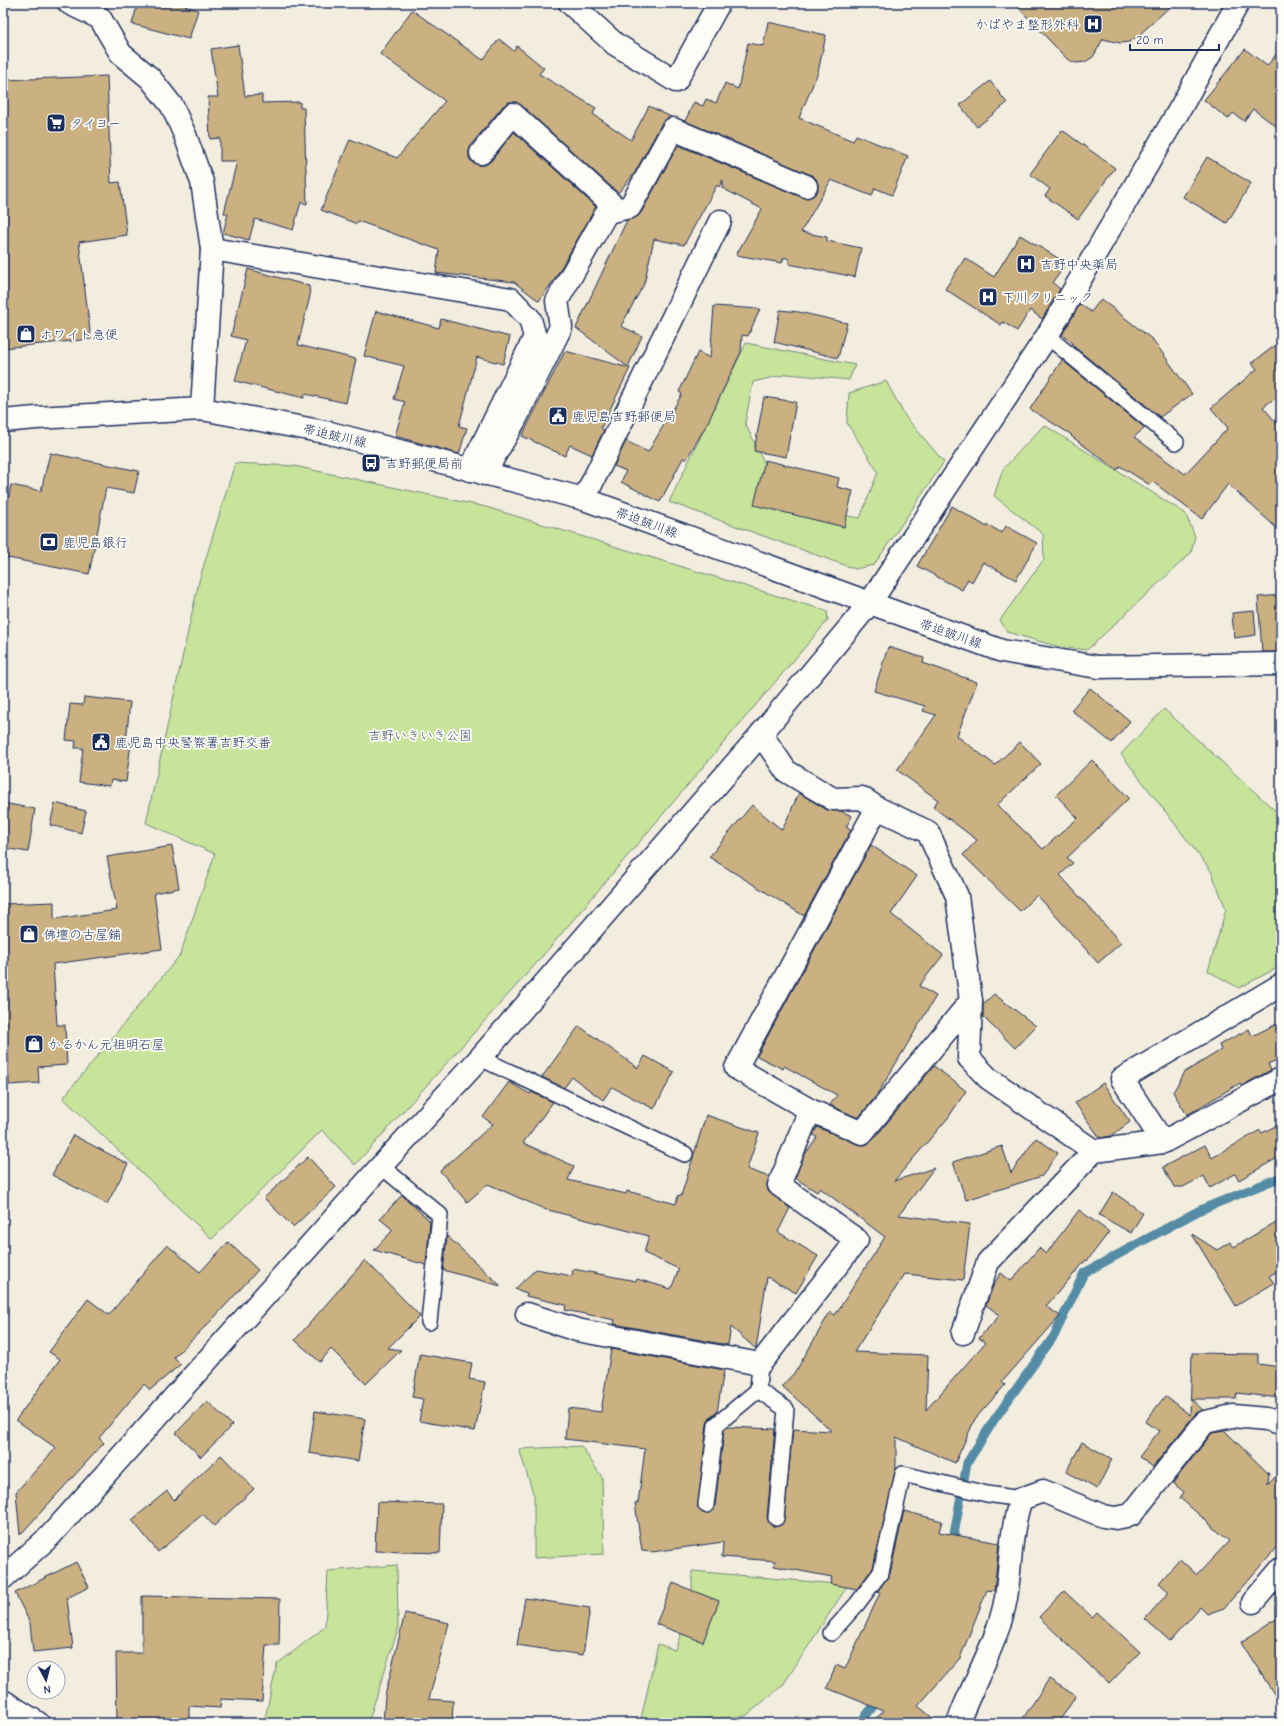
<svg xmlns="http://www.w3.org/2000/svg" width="1284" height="1726" viewBox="0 0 1284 1726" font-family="'Comic Neue','Klee One',sans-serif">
  <rect width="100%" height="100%" fill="#f3eddf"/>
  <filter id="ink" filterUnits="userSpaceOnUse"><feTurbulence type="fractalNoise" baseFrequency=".025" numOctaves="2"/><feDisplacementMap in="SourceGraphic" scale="8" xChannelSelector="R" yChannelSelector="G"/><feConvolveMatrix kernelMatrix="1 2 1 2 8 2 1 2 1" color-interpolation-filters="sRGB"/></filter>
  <g filter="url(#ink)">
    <g fill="#c8e39a" stroke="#72897c">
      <polygon points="746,343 855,365 849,380 788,374 753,382 745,423 763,460 770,504 860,518 878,472 847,423 849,393 886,381 905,416 944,462 874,565 855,569 669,502"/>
      <polygon points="1044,425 1185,513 1195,536 1191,553 1087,650 1059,647 1007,632 1000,620 1044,559 1043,534 994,496 1003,469"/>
      <polygon points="235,463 294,466 486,507 827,611 828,620 534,966 355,1165 322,1130 212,1239 63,1098 180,955 215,854 146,823 199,581"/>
      <polygon points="1164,709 1281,816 1281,966 1239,988 1208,971 1226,909 1211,871 1121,754"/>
      <polygon points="581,1446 602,1477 604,1554 534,1558 534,1496 519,1449"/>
      <polygon points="397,1565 398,1629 368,1723 264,1723 277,1664 325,1627 328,1571"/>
      <polygon points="692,1571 848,1585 783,1685 746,1716 702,1719 699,1723 640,1723 658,1644 675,1650 692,1602"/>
    </g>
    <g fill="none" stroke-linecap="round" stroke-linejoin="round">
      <g stroke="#548ca5" stroke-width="9">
        <polyline points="952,1545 967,1463 994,1420 1054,1336 1084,1273 1200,1210 1281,1177"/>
        <polyline points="860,1723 880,1698"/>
      </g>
    </g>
    <g fill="#cbb181" stroke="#1b2f5e">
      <polygon points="138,3 175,3 198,10 189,39 132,24"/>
      <polygon points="1014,3 1174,3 1138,36 1129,42 1120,43 1103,39 1093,57 1085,62 1076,63 1068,60"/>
      <polygon points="412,10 483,60 499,39 514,51 517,46 544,68 539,74 596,108 593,114 631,140 649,106 671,117 662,123 634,174 618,193 521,105 516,102 509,102 503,106 471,145 469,151 469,158 473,163 479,165 485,165 491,161 514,132 596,207 554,280 539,301 514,282 436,273 439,250 358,221 357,224 321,210 350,139 397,158 445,101 380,54"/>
      <polygon points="768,22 826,35 818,72 799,118 853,141 856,135 908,156 892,195 875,188 872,196 831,180 801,232 827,237 827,241 861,248 855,277 789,264 789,259 784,257 782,263 736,255 762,209 722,188 723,180 719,187 717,185 684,245 654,239 644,284 621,326 642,336 628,367 576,328 627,220 637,217 641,213 678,145 801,197 807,198 813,196 818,191 818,184 816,179 811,175 685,121 694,102 703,106 706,99 716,103 725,83 738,89 748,43 763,46"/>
      <polygon points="238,45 245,96 262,95 262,103 300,102 300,108 304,108 307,204 301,202 293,230 255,219 249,240 223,233 228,214 224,213 237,161 220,161 220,138 210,139 208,97 218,97 211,49"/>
      <polygon points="1281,48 1281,130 1253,109 1244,121 1233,113 1228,119 1204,100 1245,49 1267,66"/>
      <polygon points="107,76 111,183 120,182 127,235 79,242 91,339 3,348 3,80"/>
      <polygon points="990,81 1007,103 977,127 960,105"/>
      <polygon points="1062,130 1115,168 1078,219 1045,196 1050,189 1030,174"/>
      <polygon points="1207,157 1251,183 1227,223 1183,197"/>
      <polygon points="1020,235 1066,263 1053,283 1060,289 1042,319 1030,310 1017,331 1003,322 1001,325 945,289 965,258 994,277"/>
      <polygon points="248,269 309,286 310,296 298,345 356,359 346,403 305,394 304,398 235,381 246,340 231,336"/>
      <polygon points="1101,299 1153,340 1192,394 1160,417 1072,345 1073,343 1062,335 1080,304 1091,312"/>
      <polygon points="714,306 760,309 748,336 742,335 741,352 707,424 686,460 683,458 660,502 621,482 626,471 614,466 626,441 648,452 682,394 679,392 698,352 710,358"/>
      <polygon points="780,310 799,312 847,323 838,358 774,342"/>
      <polygon points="376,311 439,328 441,319 510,337 503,364 477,357 459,426 467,428 459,454 395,436 405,402 394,399 404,366 364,356"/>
      <polygon points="1281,341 1281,400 1278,396 1263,407 1281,428 1281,532 1228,484 1202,519 1153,482 1150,485 1120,466 1117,470 1071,436 1072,435 1030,409 1062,360 1145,428 1134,437 1185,474 1228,428 1211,408 1257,369 1252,363"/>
      <polygon points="565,351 630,368 601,428 604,430 592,455 570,445 565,456 522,436"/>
      <polygon points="764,397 796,402 786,457 754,451"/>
      <polygon points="50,453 139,471 134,493 106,488 89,574 3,557 3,526 11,485 41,491"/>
      <polygon points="765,460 839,478 837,487 853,491 844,527 754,505"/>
      <polygon points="952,506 987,527 988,525 1002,533 1006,526 1037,543 1016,580 983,562 972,582 968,579 962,590 917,566"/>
      <polygon points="1281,595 1281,652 1262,652 1258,597"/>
      <polygon points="1254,611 1256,635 1234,638 1232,613"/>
      <polygon points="888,647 924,658 923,663 977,682 957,736 995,765 1020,742 1041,764 997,805 1043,849 1078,818 1056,795 1092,760 1129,798 1067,858 1073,863 1060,875 1121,943 1098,963 1037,895 1020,911 963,855 977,840 933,807 938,800 897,770 936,715 923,711 925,706 874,691"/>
      <polygon points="1090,688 1130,721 1112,743 1071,710"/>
      <polygon points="84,697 130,702 126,742 131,743 126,782 111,780 110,786 79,782 83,748 75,748 76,741 66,740 70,704 83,705"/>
      <polygon points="799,793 827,810 841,811 852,816 846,827 851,830 804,916 709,857 752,805 782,830"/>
      <polygon points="3,803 35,809 28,852 3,848"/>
      <polygon points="55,803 86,811 81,833 50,825"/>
      <polygon points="871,845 917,876 891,914 943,955 919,986 936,996 877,1095 858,1118 830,1105 837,1095 784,1066 783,1069 757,1056"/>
      <polygon points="172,846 179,888 154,893 162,949 53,964 57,1025 65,1025 67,1065 38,1067 39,1083 9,1085 8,1061 3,1061 3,1028 5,1028 3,983 3,904 54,902 54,919 117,910 107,857"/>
      <polygon points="994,994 1036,1026 1015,1048 983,1017 983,1004"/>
      <polygon points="1281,1022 1281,1058 1268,1064 1271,1070 1241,1086 1240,1083 1187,1115 1173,1092 1185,1072 1221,1050 1219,1045 1249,1029 1252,1036"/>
      <polygon points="579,1026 638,1068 645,1056 674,1072 654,1109 612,1087 603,1100 572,1077 564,1088 542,1077"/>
      <polygon points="934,1066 966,1091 948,1118 894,1181 934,1168 899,1215 970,1224 963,1280 905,1274 854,1352 928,1355 926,1410 985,1343 979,1338 1000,1315 986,1305 994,1284 1001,1273 1011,1281 1039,1248 1046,1254 1079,1210 1109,1232 1087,1261 1086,1260 1046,1306 1060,1316 1002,1382 1005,1385 975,1419 955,1463 896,1437 896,1469 873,1568 857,1589 830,1584 832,1577 774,1566 775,1561 722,1557 723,1542 652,1552 642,1551 635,1503 638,1503 645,1449 565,1439 568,1408 601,1412 611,1349 724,1370 717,1412 710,1418 707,1424 698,1508 705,1514 713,1511 715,1506 724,1430 728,1427 775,1429 767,1518 771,1525 775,1527 783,1523 793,1429 832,1431 782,1386 796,1371 830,1312 835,1315 885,1237 820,1188 817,1192 795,1178 804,1156 817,1137 813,1135 817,1127 857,1144 865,1145 872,1141"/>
      <polygon points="509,1082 530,1094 531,1092 553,1102 523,1143 574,1166 568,1180 626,1194 627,1191 676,1204 678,1195 681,1196 706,1115 759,1133 747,1169 769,1177 767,1185 768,1191 790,1208 778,1232 818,1256 796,1293 767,1277 756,1349 731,1327 728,1345 614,1324 615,1320 565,1310 566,1305 526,1296 527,1293 515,1289 536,1269 572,1276 573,1269 636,1281 637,1279 671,1289 679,1269 644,1253 649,1236 544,1209 488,1184 467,1202 440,1171 493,1124 483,1117"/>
      <polygon points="1103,1083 1130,1122 1111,1136 1100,1138 1075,1103"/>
      <polygon points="1281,1123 1281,1156 1239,1180 1235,1174 1210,1188 1204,1176 1183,1187 1174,1187 1163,1167 1205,1145 1212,1158 1260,1130 1262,1133"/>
      <polygon points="73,1135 128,1164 107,1204 52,1175"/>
      <polygon points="1036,1138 1058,1153 1042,1176 966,1200 953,1162 1002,1146 1011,1173"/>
      <polygon points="308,1157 336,1187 293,1227 264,1198"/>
      <polygon points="1113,1192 1143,1213 1131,1233 1099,1215"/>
      <polygon points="402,1195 430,1221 426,1265 374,1250 393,1230 380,1219"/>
      <polygon points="1281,1219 1281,1269 1269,1276 1274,1283 1236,1306 1192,1234 1217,1250 1230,1242 1234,1247"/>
      <polygon points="447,1236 501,1286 443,1270"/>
      <polygon points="228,1242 258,1270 212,1320 174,1357 181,1364 150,1390 144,1384 99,1438 104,1443 20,1535 16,1492 56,1448 16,1420 60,1359 49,1352 88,1299 109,1315 167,1245 200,1272"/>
      <polygon points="365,1260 420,1316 388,1348 401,1350 366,1384 331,1349 320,1362 295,1340"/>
      <polygon points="1192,1353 1258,1354 1258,1364 1281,1367 1279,1398 1237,1393 1236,1399 1191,1399 1203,1410 1195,1414 1153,1467 1139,1457 1159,1431 1145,1422 1165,1396 1190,1415"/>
      <polygon points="420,1354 472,1363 469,1379 485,1382 475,1431 419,1421 423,1399 412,1397"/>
      <polygon points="207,1401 232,1425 201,1457 176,1433"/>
      <polygon points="315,1411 365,1419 358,1461 309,1453"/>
      <polygon points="1225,1431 1269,1474 1268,1485 1281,1470 1281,1542 1224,1608 1207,1614 1200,1607 1170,1641 1145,1619 1169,1592 1159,1583 1180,1559 1197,1575 1229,1541 1180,1498 1184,1492 1173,1483 1212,1433"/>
      <polygon points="1082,1442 1112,1459 1097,1489 1066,1472"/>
      <polygon points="221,1455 254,1489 214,1526 203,1514 158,1552 132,1520 167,1491 174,1500"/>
      <polygon points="377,1502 442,1504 440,1553 375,1551"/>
      <polygon points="904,1511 942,1521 939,1532 999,1543 994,1591 987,1590 960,1658 918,1706 939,1723 871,1723 884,1711 827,1688 836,1665 845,1669 880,1593 877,1592 890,1574"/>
      <polygon points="76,1562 89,1587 67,1598 73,1648 33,1652 30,1623 15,1593"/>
      <polygon points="673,1583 719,1601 703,1642 656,1624"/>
      <polygon points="1064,1591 1092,1617 1097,1612 1140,1652 1109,1684 1039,1617"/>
      <polygon points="142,1596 280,1599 279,1645 266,1645 262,1701 221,1699 220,1708 189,1706 189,1723 117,1723 116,1653 142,1653"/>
      <polygon points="525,1598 590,1608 583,1655 517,1645"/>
      <polygon points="405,1613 449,1623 429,1699 453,1701 452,1723 383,1723 385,1696"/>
      <polygon points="1281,1616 1281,1705 1241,1642"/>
      <polygon points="1049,1679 1076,1696 1058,1723 1020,1723"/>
    </g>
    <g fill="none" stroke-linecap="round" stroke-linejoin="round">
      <defs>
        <g id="service">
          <polyline points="1047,336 1176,442"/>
          <polyline points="480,1058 685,1154"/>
          <polyline points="381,1166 440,1215 429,1322"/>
          <polyline points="760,1364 758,1390 786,1409 776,1518"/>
          <polyline points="706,1505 716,1425 758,1390"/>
          <polyline points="831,1633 857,1604 881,1572 903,1474 987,1494 1021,1499"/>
        </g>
        <g id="minor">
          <polyline points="69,3 100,18 121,54 150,78 172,106 185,135 202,182 212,249 202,409"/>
          <polyline points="570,3 615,44 676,81 719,3"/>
          <polyline points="481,153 513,114 617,209"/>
          <polyline points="212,249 511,299 530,319 535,337 470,470"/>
          <polyline points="3,421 36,418 202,409 330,433 584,499 1002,651 1098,667 1281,664"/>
          <polyline points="484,474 515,420 561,327 557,301 607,212 630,207 673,129 806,186"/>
          <polyline points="584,499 720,221"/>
          <polyline points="761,734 786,771 833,799 862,798 877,808 928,832 957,896 971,1001 969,1058 988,1078 1094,1151"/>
          <polyline points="877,808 736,1068 810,1110 862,1133 971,1001"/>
          <polyline points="1163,1142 1122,1079 1281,985"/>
          <polyline points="527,1314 577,1330 760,1364 857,1240 779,1185 810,1110"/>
          <polyline points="963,1333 988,1262 1094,1151 1163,1142 1281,1079"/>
          <polyline points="3,1578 50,1536 381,1166 480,1058 761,734 869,604 1047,336 1181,107 1238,3"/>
          <polyline points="1253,1602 1281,1569"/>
          <polyline points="3,1701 38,1723"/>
          <path d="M958 1723C973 1682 998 1642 1006 1598 1011 1565 1010 1531 1021 1499L1043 1491 1103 1516 1116 1518 1131 1515 1205 1422 1233 1416 1266 1419 1281 1423"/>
        </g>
      </defs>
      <use href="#service" stroke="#1b2f5e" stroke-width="18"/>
      <use href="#minor" stroke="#1b2f5e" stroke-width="25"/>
      <use href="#service" stroke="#fdfcf7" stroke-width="15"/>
      <use href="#minor" stroke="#fdfcf7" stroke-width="22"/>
    </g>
  </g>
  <defs>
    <symbol id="hospital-square" viewBox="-11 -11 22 22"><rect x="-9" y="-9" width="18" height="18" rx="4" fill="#1b2f5e" stroke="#fdfcf7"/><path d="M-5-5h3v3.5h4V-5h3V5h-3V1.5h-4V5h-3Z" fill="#fff"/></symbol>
    <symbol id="supermarket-square" viewBox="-11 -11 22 22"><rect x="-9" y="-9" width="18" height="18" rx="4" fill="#1b2f5e" stroke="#fdfcf7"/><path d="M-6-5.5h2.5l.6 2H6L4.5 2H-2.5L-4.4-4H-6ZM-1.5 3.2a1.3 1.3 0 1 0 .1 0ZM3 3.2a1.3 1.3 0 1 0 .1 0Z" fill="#fff"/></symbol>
    <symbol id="shop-square" viewBox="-11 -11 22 22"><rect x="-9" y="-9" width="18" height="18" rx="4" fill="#1b2f5e" stroke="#fdfcf7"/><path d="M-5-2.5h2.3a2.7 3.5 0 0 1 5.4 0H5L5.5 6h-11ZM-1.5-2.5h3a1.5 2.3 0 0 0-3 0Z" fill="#fff"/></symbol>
    <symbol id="civic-square" viewBox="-11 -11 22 22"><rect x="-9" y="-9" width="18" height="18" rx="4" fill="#1b2f5e" stroke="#fdfcf7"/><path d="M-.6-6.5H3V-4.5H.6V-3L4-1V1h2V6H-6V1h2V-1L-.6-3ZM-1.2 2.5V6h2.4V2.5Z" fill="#fff"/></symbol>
    <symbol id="bus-square" viewBox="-11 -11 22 22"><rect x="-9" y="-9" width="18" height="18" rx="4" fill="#1b2f5e" stroke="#fdfcf7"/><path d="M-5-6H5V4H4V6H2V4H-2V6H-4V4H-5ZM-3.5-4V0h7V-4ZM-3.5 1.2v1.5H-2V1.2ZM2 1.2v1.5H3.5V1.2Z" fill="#fff"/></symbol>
    <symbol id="bank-square" viewBox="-11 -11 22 22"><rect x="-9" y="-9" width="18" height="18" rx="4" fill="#1b2f5e" stroke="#fdfcf7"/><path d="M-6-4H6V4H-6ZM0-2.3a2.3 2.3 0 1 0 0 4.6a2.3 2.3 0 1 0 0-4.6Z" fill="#fff"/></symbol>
  </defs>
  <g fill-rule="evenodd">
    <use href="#hospital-square" x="1082" y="13" width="22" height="22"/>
    <use href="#supermarket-square" x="45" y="112" width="22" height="22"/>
    <use href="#hospital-square" x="1015" y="253" width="22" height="22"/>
    <use href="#hospital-square" x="977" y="286" width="22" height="22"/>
    <use href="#shop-square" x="15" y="323" width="22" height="22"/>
    <use href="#civic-square" x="547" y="405" width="22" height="22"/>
    <use href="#bus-square" x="360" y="452" width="22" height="22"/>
    <use href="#bank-square" x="38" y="531" width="22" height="22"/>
    <use href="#civic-square" x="90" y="731" width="22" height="22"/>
    <use href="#shop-square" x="18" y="923" width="22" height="22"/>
    <use href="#shop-square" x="23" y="1033" width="22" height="22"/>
  </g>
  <g text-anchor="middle" stroke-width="3.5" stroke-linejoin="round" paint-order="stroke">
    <g font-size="13" fill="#1b2f5e" stroke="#fdfcf7" text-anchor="start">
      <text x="1079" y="29" text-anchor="end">かばやま整形外科</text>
      <text x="70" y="128">タイヨー</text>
      <text x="1040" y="269">吉野中央薬局</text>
      <text x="1002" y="302">下川クリニック</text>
      <text x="40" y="339">ホワイト急便</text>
      <text x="572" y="421">鹿児島吉野郵便局</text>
      <text x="385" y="468">吉野郵便局前</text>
      <text x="63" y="547">鹿児島銀行</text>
      <text x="115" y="747">鹿児島中央警察署吉野交番</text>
      <text x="43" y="939">佛壇の古屋鋪</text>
      <text x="48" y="1049">かるかん元祖明石屋</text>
    </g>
    <g font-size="13" fill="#1b2f5e" stroke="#fdfcf7">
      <text transform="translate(335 435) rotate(13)" y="5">帯迫皷川線</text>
      <text transform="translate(647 522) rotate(20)" y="5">帯迫皷川線</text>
      <text transform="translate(951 633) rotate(19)" y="5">帯迫皷川線</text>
    </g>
    <g font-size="13" fill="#465c6d" stroke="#fdfcf7">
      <text x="420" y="740">吉野いきいき公園</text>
    </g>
  </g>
  <rect width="1284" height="1726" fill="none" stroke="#fdfcf7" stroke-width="16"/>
  <rect x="8" y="8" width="1268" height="1710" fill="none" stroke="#1b2f5e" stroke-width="1.5" filter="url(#ink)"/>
  <g transform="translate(46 1680) rotate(173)"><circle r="19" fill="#fdfcf7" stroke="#a3aaba"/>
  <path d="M0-3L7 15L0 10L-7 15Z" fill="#1b2f5e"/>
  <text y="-6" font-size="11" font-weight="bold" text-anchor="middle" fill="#1b2f5e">N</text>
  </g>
  <path d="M1130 44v6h89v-6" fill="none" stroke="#1b2f5e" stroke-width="2"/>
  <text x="1136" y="44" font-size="12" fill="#1b2f5e" stroke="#fdfcf7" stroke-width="3" paint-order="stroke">20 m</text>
</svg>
